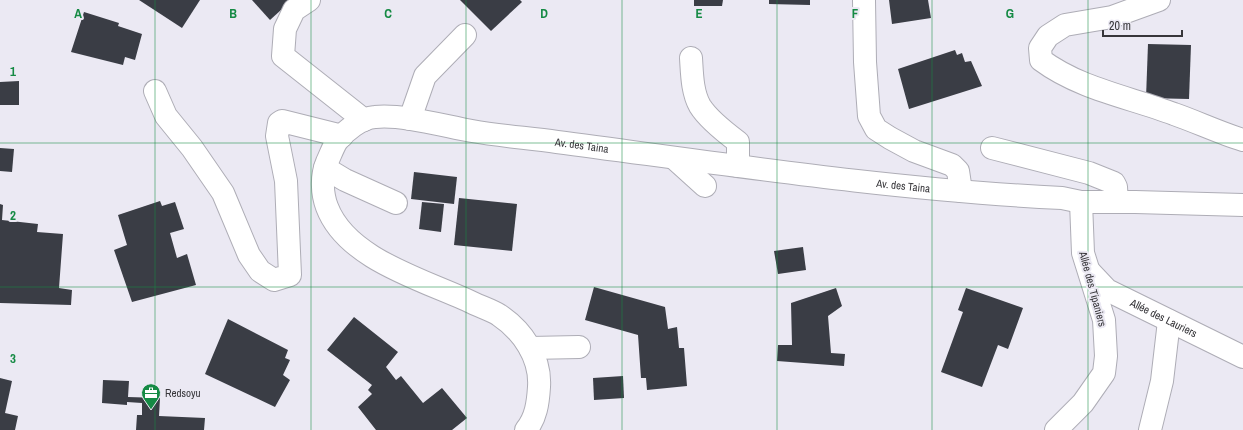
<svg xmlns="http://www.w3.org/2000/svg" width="1243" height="430" viewBox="0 0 1243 430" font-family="'Archivo Narrow',sans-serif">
  <rect width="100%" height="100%" fill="#ebe9f3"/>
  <g fill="#3a3d45">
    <polygon points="139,0 200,0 182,28"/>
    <polygon points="252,0 292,0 270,20"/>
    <polygon points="460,0 520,0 522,2 491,31"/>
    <polygon points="694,0 723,0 722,6 694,6"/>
    <polygon points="769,0 810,0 810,5 769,4"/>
    <polygon points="889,0 928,0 931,18 892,24"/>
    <polygon points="84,12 119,23 118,26 142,34 135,60 125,57 123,65 71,52"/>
    <polygon points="1148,44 1191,45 1189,99 1146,98"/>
    <polygon points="955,50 957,55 962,53 965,62 971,61 982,86 909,109 898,69"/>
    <polygon points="19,81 19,105 0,105 0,82"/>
    <polygon points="0,148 14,149 12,172 0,171"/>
    <polygon points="414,172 457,177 454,204 411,199"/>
    <polygon points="459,198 517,204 512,251 454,245"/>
    <polygon points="160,201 162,206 175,202 184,229 170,233 177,258 187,254 196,285 132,302 114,250 127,245 118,215"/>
    <polygon points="422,202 444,204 441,232 419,229"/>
    <polygon points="0,204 3,205 2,220 38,224 37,232 63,234 59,288 72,290 71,305 0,303"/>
    <polygon points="803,247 806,270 778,274 774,251"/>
    <polygon points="594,287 665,307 668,329 677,327 679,348 684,348 687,386 647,390 646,378 641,378 638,335 585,320"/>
    <polygon points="836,288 842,306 828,316 831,353 845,354 844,366 777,361 778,345 792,345 791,303"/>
    <polygon points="966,288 1023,308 1008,349 998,345 982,387 941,372 963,312 958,310"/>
    <polygon points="354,317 398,352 386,367 396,380 401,376 423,403 442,388 467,418 452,430 376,430 358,407 372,394 368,390 372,385 327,350"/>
    <polygon points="228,319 288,350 285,358 290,360 283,375 290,380 275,407 205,374"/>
    <polygon points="623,376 624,398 594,400 593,378"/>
    <polygon points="0,378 12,381 5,413 18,416 15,430 0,430"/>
    <polygon points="103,380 129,381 128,397 160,398 159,416 205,418 204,430 136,430 137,415 142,415 142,403 127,402 127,405 102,403"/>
  </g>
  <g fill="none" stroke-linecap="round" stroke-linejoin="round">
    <defs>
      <g id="minor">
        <polyline points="309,0 294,10 285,29 283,56 364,120"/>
        <path d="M1159 0 1112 17 1065 25 1048 36 1040 48 1041 60C1080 89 1129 97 1174 114 1197 122 1220 133 1243 140"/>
        <polyline points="864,1 865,62 869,116 876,129 890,138 914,151 952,165 958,171 961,191"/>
        <path d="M691 58C692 73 692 92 700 106 708 119 726 133 738 142V166"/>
        <polyline points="155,91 166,116 192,148 223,193 249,255 260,271 274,280 290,275 286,181 277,136 279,123 282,121 342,136"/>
        <polyline points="410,119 425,76 465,35"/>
        <polyline points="992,148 1089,173 1114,183 1116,187 1117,202"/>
        <polyline points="674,158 705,186"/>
        <polyline points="325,168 345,180 396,203"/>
        <path id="s1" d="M1090 272 1107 290 1243 357"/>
        <polyline points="530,348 579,347"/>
        <path id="s2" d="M526 430C536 418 538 403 539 387 541 358 523 331 499 315 491 310 481 307 473 303 425 280 347 260 327 207 322 194 321 176 327 162 330 156 333 147 337 141 345 131 361 118 375 117 402 114 444 126 472 131 500 136 529 138 557 142 725 164 893 190 1062 198L1081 202H1135L1243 205"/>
        <polyline points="1056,430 1083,403 1104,373 1106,356 1104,320 1083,253 1081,202"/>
        <polyline points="1150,430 1162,381 1169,321"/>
      </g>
    </defs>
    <use href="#minor" stroke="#aeadb6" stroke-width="24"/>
    <use href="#minor" stroke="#fff" stroke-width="22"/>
  </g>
  <path fill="none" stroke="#158a44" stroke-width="1" stroke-opacity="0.55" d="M155 0V430M311 0V430M466 0V430M622 0V430M777 0V430M932 0V430M1088 0V430M0 143H1243M0 287H1243"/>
  <defs>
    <symbol id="office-pin" viewBox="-11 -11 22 30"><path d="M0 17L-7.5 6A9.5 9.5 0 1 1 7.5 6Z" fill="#158a44" stroke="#ebe9f3"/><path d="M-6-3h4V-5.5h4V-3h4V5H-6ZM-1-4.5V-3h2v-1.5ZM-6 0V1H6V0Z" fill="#fff"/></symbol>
  </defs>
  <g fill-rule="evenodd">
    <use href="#office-pin" x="140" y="382" width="22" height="30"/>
  </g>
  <g text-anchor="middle" stroke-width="4" stroke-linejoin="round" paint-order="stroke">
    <g font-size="11" fill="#37363a" stroke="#ebe9f3">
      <text dy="4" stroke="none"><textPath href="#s2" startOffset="664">Av. des Taina</textPath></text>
      <text dy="4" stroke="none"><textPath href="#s2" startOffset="988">Av. des Taina</textPath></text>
      <text transform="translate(1093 289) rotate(75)" y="4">Allée des Tipaniers</text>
      <text dy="4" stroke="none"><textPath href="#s1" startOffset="88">Allée des Lauriers</textPath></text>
    </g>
    <g font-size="11" fill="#37363a" stroke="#ebe9f3" text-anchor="start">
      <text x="165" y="397">Redsoyu</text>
    </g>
  </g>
  <g font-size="13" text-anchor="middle" font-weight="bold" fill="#158a44" stroke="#ebe9f3" stroke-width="4" stroke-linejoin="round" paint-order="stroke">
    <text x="78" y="18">A</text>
    <text x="233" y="18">B</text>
    <text x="388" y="18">C</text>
    <text x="544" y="18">D</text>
    <text x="699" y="18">E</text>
    <text x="855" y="18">F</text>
    <text x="1010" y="18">G</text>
    <text x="13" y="76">1</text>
    <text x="13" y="220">2</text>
    <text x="13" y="363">3</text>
  </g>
  <path d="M1103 30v6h79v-6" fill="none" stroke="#37363a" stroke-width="2"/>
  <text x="1109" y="30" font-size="12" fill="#37363a" stroke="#ebe9f3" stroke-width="3" paint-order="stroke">20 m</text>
</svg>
